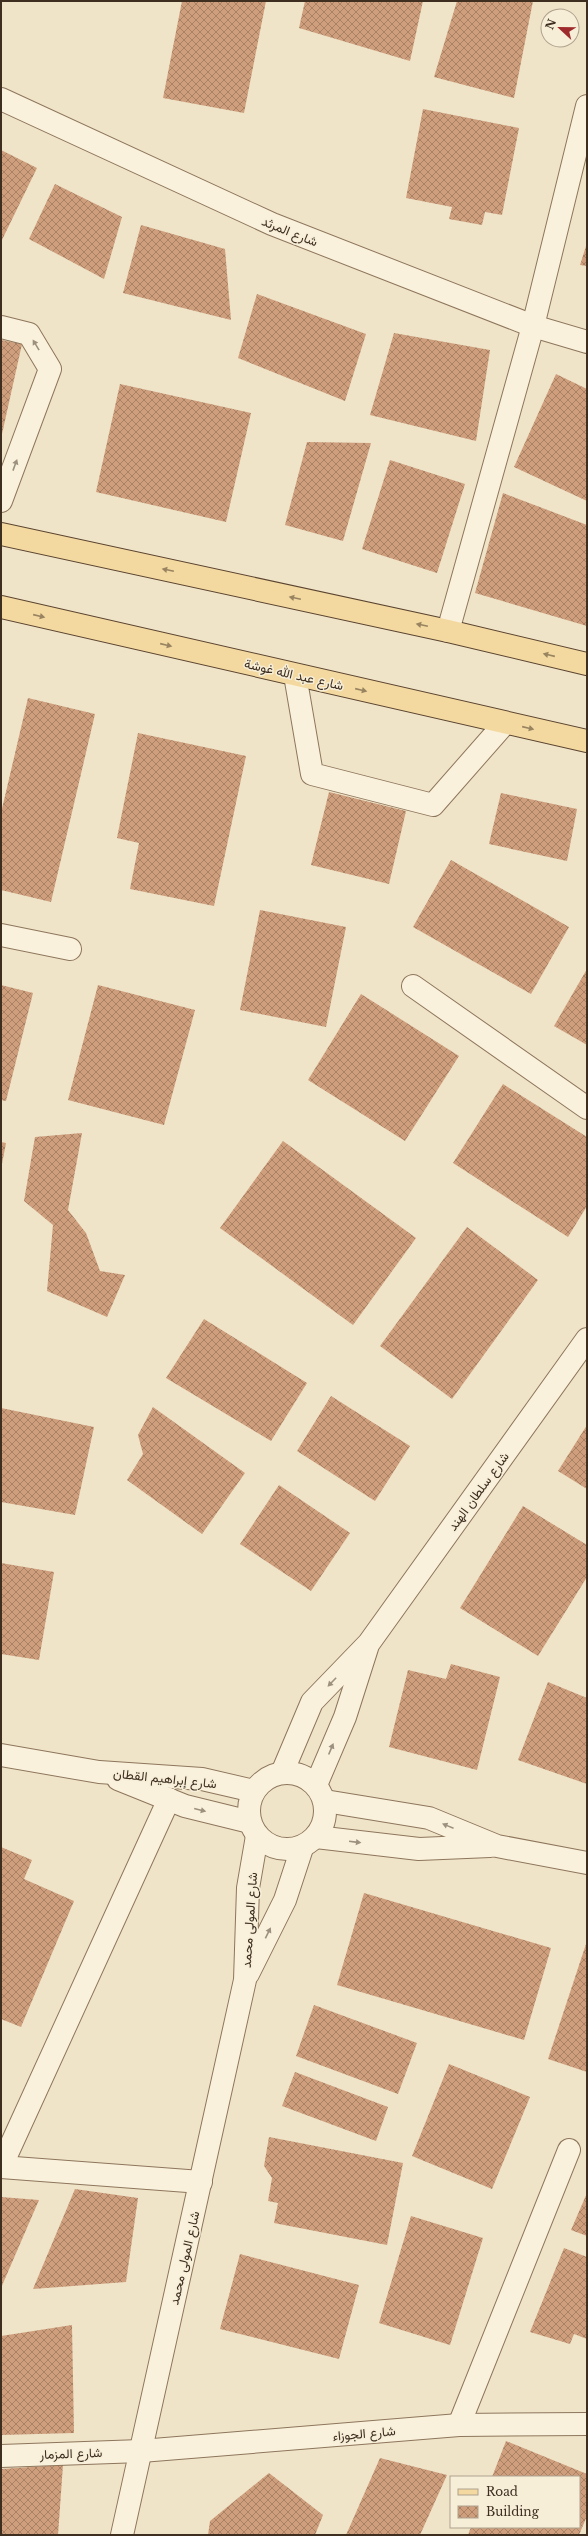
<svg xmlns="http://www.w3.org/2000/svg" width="588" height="2536" viewBox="0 0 588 2536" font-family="'Libre Baskerville',Vazirmatn,serif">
  <defs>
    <pattern id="building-cross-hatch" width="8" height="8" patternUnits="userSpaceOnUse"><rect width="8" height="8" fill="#cf9f7d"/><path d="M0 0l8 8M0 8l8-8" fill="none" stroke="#a98266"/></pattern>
  </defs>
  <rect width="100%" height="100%" fill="#f0e4c8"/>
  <g fill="url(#building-cross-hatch)">
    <polygon points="182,1 266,1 244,113 163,98"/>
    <polygon points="305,1 423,1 410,61 299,28"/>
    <polygon points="457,1 533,1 514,98 434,77"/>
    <polygon points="423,109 519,128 502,215 485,212 482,225 449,219 452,207 406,198"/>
    <polygon points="1,150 37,168 1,242"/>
    <polygon points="55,184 122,217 104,279 29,239"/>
    <polygon points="141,225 225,249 231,320 123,293"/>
    <polygon points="587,243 587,266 580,265"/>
    <polygon points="257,294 366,334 345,401 238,358"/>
    <polygon points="394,333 490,350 476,441 370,415"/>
    <polygon points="1,340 22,344 2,434 1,434"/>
    <polygon points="556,374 587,389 587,501 514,467"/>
    <polygon points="120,384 251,413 226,522 96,492"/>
    <polygon points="307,442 371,443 343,541 285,525"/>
    <polygon points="390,460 465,484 437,573 362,549"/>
    <polygon points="503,493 587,525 587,626 475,593"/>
    <polygon points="28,698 95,714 51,902 1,890 1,813"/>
    <polygon points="138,733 246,756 214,906 130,889 139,843 117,838"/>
    <polygon points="329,792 406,811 389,884 311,865"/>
    <polygon points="501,793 577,809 567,861 489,844"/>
    <polygon points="451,860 569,927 531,994 413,927"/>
    <polygon points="260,910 346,927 326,1027 240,1010"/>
    <polygon points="587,969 587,1045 554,1026"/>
    <polygon points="1,985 33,993 6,1101 1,1100"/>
    <polygon points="98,985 195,1010 164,1125 68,1100"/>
    <polygon points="361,994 459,1056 405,1141 308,1080"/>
    <polygon points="503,1084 587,1137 587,1206 568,1237 453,1163"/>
    <polygon points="82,1133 68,1210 86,1233 100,1271 125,1275 107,1317 47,1291 53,1225 24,1201 35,1137"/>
    <polygon points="283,1141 416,1238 353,1325 220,1228"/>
    <polygon points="1,1142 6,1143 2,1164 1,1164"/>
    <polygon points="467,1227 538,1280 452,1399 380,1346"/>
    <polygon points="204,1319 307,1383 271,1441 166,1378"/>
    <polygon points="331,1396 410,1446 375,1501 297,1451"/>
    <polygon points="153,1407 245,1473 202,1534 127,1480 143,1454 138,1435"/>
    <polygon points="1,1408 94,1427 75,1515 1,1502"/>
    <polygon points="587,1425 587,1489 558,1471"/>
    <polygon points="279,1485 350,1533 311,1591 240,1544"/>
    <polygon points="523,1506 587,1545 587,1577 538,1656 460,1608"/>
    <polygon points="1,1563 54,1572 39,1660 1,1654"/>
    <polygon points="451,1664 500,1677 477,1770 389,1747 408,1670 446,1679"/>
    <polygon points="548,1682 587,1698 587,1784 518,1760"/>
    <polygon points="1,1847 32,1860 24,1879 74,1901 21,2027 1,2019"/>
    <polygon points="364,1893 551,1948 524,2040 337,1985"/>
    <polygon points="587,1941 587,2072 548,2059"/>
    <polygon points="314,2005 417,2043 398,2094 296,2056"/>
    <polygon points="449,2064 530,2097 492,2189 412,2156"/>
    <polygon points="295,2072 388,2107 376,2141 282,2106"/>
    <polygon points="269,2137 403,2163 387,2245 274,2223 278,2203 268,2201 272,2178 264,2166"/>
    <polygon points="75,2189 138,2198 126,2282 33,2289"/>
    <polygon points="587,2193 587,2236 571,2230"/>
    <polygon points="1,2197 39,2200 1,2288"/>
    <polygon points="411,2216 483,2238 450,2345 379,2323"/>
    <polygon points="564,2248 587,2257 587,2339 574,2334 570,2344 530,2332"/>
    <polygon points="240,2254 359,2285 339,2359 220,2329"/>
    <polygon points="72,2325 74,2433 1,2435 1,2336"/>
    <polygon points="506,2441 587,2474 587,2516 579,2535 468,2535 471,2527 579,2527 579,2477 492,2477"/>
    <polygon points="380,2458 447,2475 420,2535 346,2535"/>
    <polygon points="63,2465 58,2535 1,2535 1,2469"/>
    <polygon points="269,2473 323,2515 315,2535 208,2535 210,2521"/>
  </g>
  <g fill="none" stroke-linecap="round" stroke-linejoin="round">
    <defs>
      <g id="minor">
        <polyline points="1,99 272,224 533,326 587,342"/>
        <polyline points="1,327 29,334 50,369 1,501"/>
        <polyline points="448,631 533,326 587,106"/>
        <polyline points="295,675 312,774 433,805 505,723"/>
        <polyline points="1,935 70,949"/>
        <polyline points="413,986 587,1108"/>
        <polyline points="1,1755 99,1772 202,1779 254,1791"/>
        <circle cx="287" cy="1811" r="38"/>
        <polyline points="282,1773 312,1702 369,1643 587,1339"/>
        <polyline points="118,1779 185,1806 250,1822"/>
        <polyline points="316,1785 345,1717 367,1648"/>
        <polyline points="325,1801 429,1818 497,1846 587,1863"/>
        <polyline points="316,1837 419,1849 490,1846"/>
        <polyline points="248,1974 285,1900 302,1848"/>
        <polyline points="1,2167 169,1799"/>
        <polyline points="1,2167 201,2182"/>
        <polyline points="459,2425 569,2150"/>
        <polyline points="1,2456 141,2451 459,2425 587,2424"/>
        <polyline points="122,2535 245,1980 248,1888 257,1836"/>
      </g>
      <g id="major">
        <polyline points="1,534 448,631 587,664"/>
        <polyline points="1,607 587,741"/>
      </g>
    </defs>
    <use href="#minor" stroke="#8d765c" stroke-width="24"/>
    <use href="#major" stroke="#5b4430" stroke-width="24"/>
    <use href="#minor" stroke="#faf1dc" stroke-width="22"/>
    <use href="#major" stroke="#f3d9a0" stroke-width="22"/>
  </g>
  <defs><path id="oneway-solid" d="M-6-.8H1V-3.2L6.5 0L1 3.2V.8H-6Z"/></defs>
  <g fill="#9c907e">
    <use href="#oneway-solid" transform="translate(36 345) rotate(-121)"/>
    <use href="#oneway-solid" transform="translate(15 465) rotate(-70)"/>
    <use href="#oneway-solid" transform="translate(332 1682) rotate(134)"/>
    <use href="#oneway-solid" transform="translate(331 1749) rotate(-67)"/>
    <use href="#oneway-solid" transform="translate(200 1810) rotate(14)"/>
    <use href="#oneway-solid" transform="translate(448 1826) rotate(-158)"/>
    <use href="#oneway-solid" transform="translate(355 1842) rotate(7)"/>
    <use href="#oneway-solid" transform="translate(268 1933) rotate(-64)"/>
  </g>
  <g fill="#988460">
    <use href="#oneway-solid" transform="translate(168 570) rotate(-168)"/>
    <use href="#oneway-solid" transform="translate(295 598) rotate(-168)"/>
    <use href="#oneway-solid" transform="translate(39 616) rotate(13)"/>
    <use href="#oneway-solid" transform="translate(422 625) rotate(-168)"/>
    <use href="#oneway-solid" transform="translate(166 645) rotate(13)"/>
    <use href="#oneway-solid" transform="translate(549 655) rotate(-167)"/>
    <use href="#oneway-solid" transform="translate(361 690) rotate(13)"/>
    <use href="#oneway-solid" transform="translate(528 728) rotate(13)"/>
  </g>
  <g text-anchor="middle" stroke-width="3" stroke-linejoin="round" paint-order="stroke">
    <g font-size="13" fill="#3d2e20" stroke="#f7eed8">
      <text transform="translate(290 231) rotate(22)" y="5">شارع المرثد</text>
      <text transform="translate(294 674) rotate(13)" y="5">شارع عبد الله غوشة</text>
      <text transform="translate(478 1491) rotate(-54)" y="5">شارع سلطان الهند</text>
      <text transform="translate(165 1778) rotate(6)" y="5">شارع إبراهيم القطان</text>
      <text transform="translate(249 1920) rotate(-86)" y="5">شارع المولى محمد</text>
      <text transform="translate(184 2258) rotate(-77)" y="5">شارع المولى محمد</text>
      <text transform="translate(364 2433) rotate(-5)" y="5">شارع الجوزاء</text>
      <text transform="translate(71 2453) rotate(-2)" y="5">شارع المزمار</text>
    </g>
  </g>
  <rect width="588" height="2536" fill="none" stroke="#3d2e20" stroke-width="4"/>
  <rect x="450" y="2476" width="130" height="52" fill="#f7eed8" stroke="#ada18e"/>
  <rect x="458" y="2489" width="20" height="6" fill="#f3d9a0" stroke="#ada18e"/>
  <text x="486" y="2496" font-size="12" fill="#3d2e20">Road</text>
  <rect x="458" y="2506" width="20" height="12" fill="url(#building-cross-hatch)" stroke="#ada18e"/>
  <text x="486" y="2516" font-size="12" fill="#3d2e20">Building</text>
  <g transform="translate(560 28) rotate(292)"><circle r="19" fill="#f7eed8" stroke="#ada18e"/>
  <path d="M0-3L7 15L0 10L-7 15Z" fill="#9e2a2b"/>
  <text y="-6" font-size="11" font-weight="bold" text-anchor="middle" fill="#3d2e20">N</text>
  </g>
</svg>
